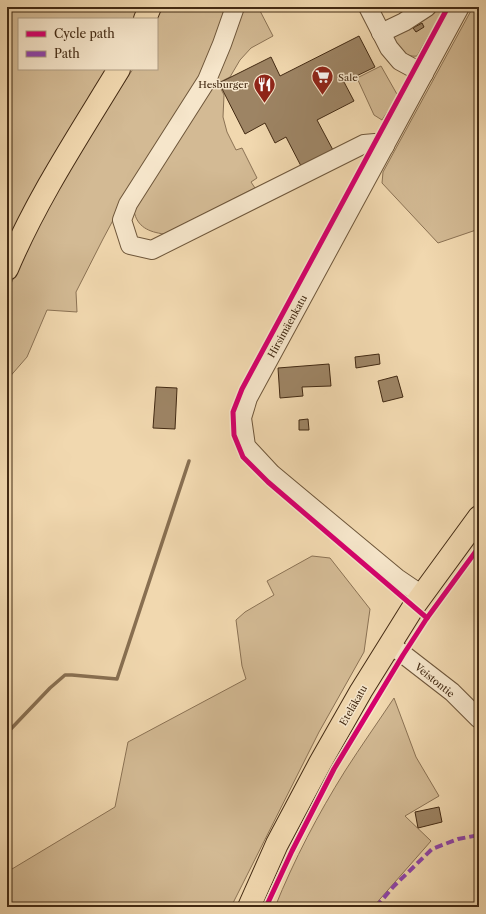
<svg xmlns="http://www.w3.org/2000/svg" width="486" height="914" viewBox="0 0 486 914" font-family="'Libre Caslon Text',serif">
  <rect width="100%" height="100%" fill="#f1d8af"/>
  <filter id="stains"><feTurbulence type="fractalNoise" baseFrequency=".005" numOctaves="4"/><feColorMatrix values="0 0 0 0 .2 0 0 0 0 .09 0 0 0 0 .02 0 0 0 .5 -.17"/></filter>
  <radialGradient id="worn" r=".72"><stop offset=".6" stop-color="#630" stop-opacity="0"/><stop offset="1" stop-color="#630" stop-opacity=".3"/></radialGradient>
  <g fill="#d3ba94" stroke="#8b7254">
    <polygon points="7,7 54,8 59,7 143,7 138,19 19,19 19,69 111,69 7,249"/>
    <polygon points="162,7 229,7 200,78 119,209 103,239 76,292 77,312 47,310 27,357 7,380 7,293 39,219 82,146 133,69 157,69 157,19"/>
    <path d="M239 7H258L273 36 251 48 240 60 230 77 218 83 224 95 223 117 227 132 236 150 242 148 257 178 251 182 255 188 164 234C149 232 137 227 134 211Z"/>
    <path d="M433 7H445L417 56C406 58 394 46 394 35Z"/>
    <polygon points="473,7 479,7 479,229 438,243 382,183 383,172"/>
    <polygon points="381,66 398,96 382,120 374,115 357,78"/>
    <polygon points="312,556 330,558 370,609 364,652 319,732 231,907 7,907 7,872 115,807 128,742 246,679 242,666 236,620 245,612 274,595 267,581"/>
    <path d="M394 698 416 757 439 796 405 816 431 841 373 907H275C294 860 318 814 345 771 361 746 378 722 394 698Z"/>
  </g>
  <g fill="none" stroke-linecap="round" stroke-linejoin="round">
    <polyline stroke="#886f51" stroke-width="3.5" points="7,733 50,688 65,675 72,675 117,679 189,461"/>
  </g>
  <g fill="#9d8464" stroke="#432a13">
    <polygon points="422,23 424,27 416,32 413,28"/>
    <polygon points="359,36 375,67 344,82 354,101 317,120 333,150 301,166 286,137 275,143 265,123 245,134 219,83 271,57 280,76"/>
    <polygon points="379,354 380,364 356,368 355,357"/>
    <polygon points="329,364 331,386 302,387 303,396 280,398 278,368"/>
    <polygon points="397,376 403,397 383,402 378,381"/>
    <polygon points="156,387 177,388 175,429 153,428"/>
    <polygon points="308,419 309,430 299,430 299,420"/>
    <polygon points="439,807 442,822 418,828 415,812"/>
  </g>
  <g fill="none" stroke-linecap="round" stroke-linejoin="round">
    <defs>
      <g id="minor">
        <polyline points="235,7 222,44 207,80 128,204 122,220 130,245 152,250 364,144 375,143 385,146"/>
        <polyline points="368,7 389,48 400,61 424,74"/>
        <polyline points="381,33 404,22 427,7"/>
        <polyline points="422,595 397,578 272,474 246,446 242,418 248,398 460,7"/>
        <polyline points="390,644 452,692 479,719"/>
      </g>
      <polyline id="major" points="249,907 277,844 320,763 361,691 414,606 479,517"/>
      <g id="highway">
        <polyline points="145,19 150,7"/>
        <path d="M7 269C37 198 79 135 119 69"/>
      </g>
    </defs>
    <use href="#minor" stroke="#6e563a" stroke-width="20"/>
    <use href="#major" stroke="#432a13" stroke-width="24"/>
    <use href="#highway" stroke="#432a13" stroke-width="24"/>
    <use href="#minor" stroke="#f6e6cb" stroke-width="18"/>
    <use href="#major" stroke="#f1d8af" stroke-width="22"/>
    <use href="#highway" stroke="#f1d8af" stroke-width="22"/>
    <polyline stroke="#8e44ad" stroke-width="4" stroke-dasharray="8 4" stroke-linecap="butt" points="376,907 394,886 432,849 458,839 479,835"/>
    <defs>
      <g id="cycleway">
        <polyline points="427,618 268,482 243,457 234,435 233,412 242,389 448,7"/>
        <polyline points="266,907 292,851 334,769 403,655 427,618 479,547"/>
      </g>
    </defs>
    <use href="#cycleway" stroke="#f6e6cb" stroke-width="8"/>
    <use href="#cycleway" stroke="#d6006c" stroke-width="5"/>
  </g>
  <defs>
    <symbol id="supermarket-pin" viewBox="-11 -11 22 30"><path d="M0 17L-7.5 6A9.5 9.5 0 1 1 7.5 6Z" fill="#8f2418" stroke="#f6e6cb"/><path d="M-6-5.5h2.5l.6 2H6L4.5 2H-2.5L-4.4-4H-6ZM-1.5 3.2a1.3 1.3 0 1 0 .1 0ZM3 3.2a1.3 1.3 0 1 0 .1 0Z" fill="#fff"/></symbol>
    <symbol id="restaurant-pin" viewBox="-11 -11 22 30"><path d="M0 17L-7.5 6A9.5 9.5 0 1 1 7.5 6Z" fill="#8f2418" stroke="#f6e6cb"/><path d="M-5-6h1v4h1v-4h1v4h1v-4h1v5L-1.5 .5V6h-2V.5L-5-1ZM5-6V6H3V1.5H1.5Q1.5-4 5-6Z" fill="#fff"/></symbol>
  </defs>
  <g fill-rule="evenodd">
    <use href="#supermarket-pin" x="310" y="64" width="25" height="34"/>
    <use href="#restaurant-pin" x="252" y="72" width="25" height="34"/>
  </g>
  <g text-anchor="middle" stroke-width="3" stroke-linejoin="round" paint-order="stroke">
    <g font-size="10" fill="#432a13" stroke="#f6e6cb" text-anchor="start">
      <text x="338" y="81">Sale</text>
      <text x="248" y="88" text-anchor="end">Hesburger</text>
    </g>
    <g font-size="10" fill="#432a13" stroke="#f6e6cb">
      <text transform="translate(287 326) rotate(-61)" y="4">Hirsimäenkatu</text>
      <text transform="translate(435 680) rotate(39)" y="4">Veistontie</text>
      <text transform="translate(353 705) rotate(-60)" y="4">Eteläkatu</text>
    </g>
  </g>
  <rect width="486" height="914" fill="none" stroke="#f1d8af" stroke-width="24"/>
  <rect x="8" y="8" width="470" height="898" fill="none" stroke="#432a13" stroke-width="2"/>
  <rect x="12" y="12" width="462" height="890" fill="none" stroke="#432a13"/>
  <rect x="18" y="18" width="140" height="52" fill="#f6e6cb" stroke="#ae9b81"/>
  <rect x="26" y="31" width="20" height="6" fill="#d6006c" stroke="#ae9b81"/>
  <text x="54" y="38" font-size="12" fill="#432a13">Cycle path</text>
  <rect x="26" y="51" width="20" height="6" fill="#8e44ad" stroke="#ae9b81"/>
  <text x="54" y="58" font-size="12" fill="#432a13">Path</text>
  <rect width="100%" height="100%" filter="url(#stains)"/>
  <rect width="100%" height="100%" fill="url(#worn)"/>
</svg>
